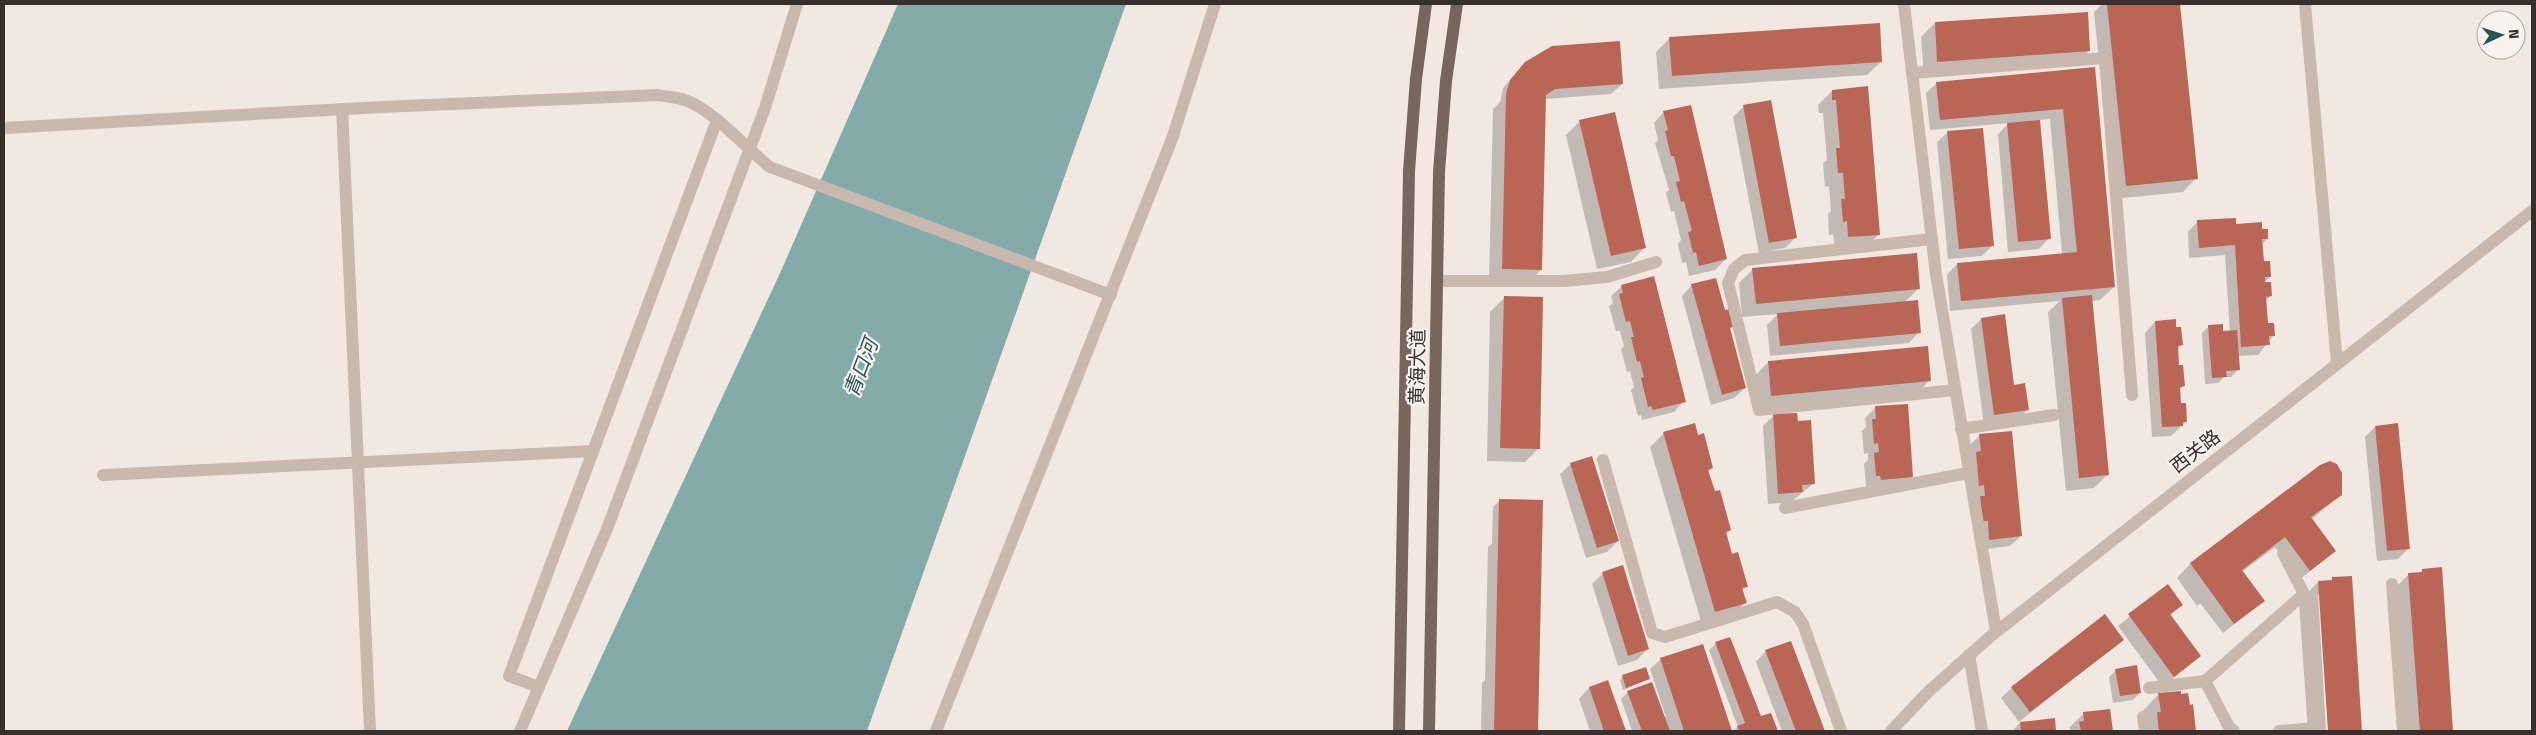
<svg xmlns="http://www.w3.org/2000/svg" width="2536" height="735" viewBox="0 0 2536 735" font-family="'Titillium Web','Noto Sans SC',sans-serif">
  <rect width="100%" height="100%" fill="#f1e8e1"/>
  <polygon fill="#83aba9" points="898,4 1126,4 867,731 567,731 781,271"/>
  <g fill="#0003">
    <polygon points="2102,4 2178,4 2196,178 2183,192 2113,199 2094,12"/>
    <polygon points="1935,23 2089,51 2075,65 1924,75 1921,37"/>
    <polygon points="1670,38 1881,62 1867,75 1659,89 1656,52"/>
    <polygon points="1526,63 1622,84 1611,94 1545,99 1541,270 1527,283 1489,282 1493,109 1500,102 1503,88"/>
    <polygon points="2094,68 2114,287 2100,300 2091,301 2108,474 2094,488 2066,491 2048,312 2060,301 1950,311 1947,275 1957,264 2062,254 2050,119 2039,120 2049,238 2039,249 2008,252 1998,134 2009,123 1930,130 1926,93 1937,83"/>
    <polygon points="1867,88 1879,234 1865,248 1835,251 1833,234 1829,235 1828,214 1831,211 1829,186 1825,187 1823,163 1827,160 1823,113 1819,113 1818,105 1832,91"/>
    <polygon points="1744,106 1795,238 1785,248 1759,253 1733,117"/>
    <polygon points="1664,112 1726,259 1715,270 1689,276 1686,262 1682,263 1678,244 1681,240 1674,211 1671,212 1666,193 1669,190 1655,143 1658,140 1654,123"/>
    <polygon points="1580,121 1644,248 1631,262 1597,269 1566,135"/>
    <polygon points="1948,132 1992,246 1982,256 1948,259 1937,142"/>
    <polygon points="2198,221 2235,225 2260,231 2267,239 2262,244 2263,263 2270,277 2262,284 2271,296 2265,301 2267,325 2274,335 2258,355 2237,356 2238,370 2231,377 2224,377 2218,383 2205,384 2202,333 2209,326 2222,332 2230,332 2225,255 2189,258 2188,232"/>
    <polygon points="1753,269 1919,288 1904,303 1919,332 1909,343 1770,356 1767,325 1778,314 1742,317 1739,283"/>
    <polygon points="1692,285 1724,312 1733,326 1729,330 1745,388 1734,398 1711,405 1682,296"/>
    <polygon points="1622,286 1684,401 1674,412 1642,420 1641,415 1638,416 1631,390 1634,387 1630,371 1627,372 1621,349 1624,346 1620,331 1616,331 1609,306 1613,303 1611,296"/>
    <polygon points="1504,298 1539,448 1525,462 1487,461 1490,312"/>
    <polygon points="1981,319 2027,410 2017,421 1984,425 1971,329"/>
    <polygon points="2155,322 2175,328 2181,345 2177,350 2178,367 2184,386 2179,390 2180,404 2186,422 2171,436 2152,437 2145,333"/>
    <polygon points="1768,362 1930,380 1916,394 1757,409 1755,376"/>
    <polygon points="1876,407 1912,477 1902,487 1866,486 1864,464 1868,460 1868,453 1864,454 1862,431 1866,427 1865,418"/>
    <polygon points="1796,414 1814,483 1791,502 1768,504 1763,426 1773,416"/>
    <polygon points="2375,427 2409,548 2398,559 2377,561 2365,437"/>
    <polygon points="1664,433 1697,437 1712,468 1708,472 1714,493 1730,530 1726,534 1732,555 1746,586 1742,591 1745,603 1732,617 1702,625 1650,447"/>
    <polygon points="1980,435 2021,536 2010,546 1979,550 1978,531 1973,531 1969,446"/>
    <polygon points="1571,464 1618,541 1607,552 1586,558 1560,474"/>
    <polygon points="2321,466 2341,494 2311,520 2335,551 2299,580 2275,547 2242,572 2263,601 2223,633 2200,603 2197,606 2177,578 2190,564"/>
    <polygon points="1500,500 1542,501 1536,731 1481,731 1482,683 1485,680 1488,547 1492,544 1493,507"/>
    <polygon points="2441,569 2452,731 2399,731 2390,593 2409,574 2419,573 2423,570"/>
    <polygon points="1603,573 1648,649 1637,660 1618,666 1592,584"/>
    <polygon points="2351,577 2360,731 2329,731 2320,595 2318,595 2326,731 2308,731 2299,602 2318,582 2329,582 2333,578"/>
    <polygon points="2168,586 2182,605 2170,616 2200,656 2163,687 2118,626"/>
    <polygon points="2122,640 2019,722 2001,698 2012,688"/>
    <polygon points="1790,642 1824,731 1782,731 1756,662 1766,651"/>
    <polygon points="1716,644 1760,718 1770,714 1776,731 1733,731 1738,727 1709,650"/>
    <polygon points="1702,645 1730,731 1632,731 1621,699 1628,692 1664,717 1666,717 1650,669 1661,659"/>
    <polygon points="2116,670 2140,693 2133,700 2113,703 2109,677"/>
    <polygon points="1623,676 1649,679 1623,690 1620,680"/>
    <polygon points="1607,682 1625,731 1590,731 1579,699 1589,688"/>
    <polygon points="2159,694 2192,706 2195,731 2140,731 2140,714"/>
    <polygon points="2109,710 2112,731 2070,731 2070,727 2084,713"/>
    <polygon points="2053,719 2055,731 2012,731 2020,723"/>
  </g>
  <g fill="#b96657">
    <polygon points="2107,4 2180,4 2198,179 2126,186"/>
    <polygon points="2088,12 2090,51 1937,62 1935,22"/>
    <polygon points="1880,23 1882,62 1672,76 1669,37"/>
    <polygon points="1620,41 1623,84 1555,89 1546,95 1542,270 1502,269 1506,94 1510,80 1525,62 1552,46"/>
    <polygon points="2095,67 2115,287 1961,301 1957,263 2077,252 2063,109 1940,120 1936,82"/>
    <polygon points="1868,86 1880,235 1848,237 1847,221 1843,222 1841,199 1845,199 1843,173 1838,173 1836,148 1840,148 1836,100 1832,100 1832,90"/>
    <polygon points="1771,100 1797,238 1769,243 1743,105"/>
    <polygon points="1691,105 1727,259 1699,266 1696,252 1693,253 1688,232 1692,231 1684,201 1681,202 1676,182 1680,181 1674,156 1671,156 1665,131 1668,130 1663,111"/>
    <polygon points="1615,112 1646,248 1611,256 1579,120"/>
    <polygon points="2040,120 2051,239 2018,242 2007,123"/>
    <polygon points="1983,128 1994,246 1959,249 1947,131"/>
    <polygon points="2236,218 2236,224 2262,222 2262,229 2268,229 2268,239 2262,239 2264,261 2270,261 2271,277 2265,277 2265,282 2271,282 2272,296 2266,297 2268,323 2274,323 2275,336 2269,336 2270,345 2241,347 2235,245 2199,248 2197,220"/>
    <polygon points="1917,253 1920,289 1756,304 1752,268"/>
    <polygon points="1654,276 1686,402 1653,410 1651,406 1648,407 1641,378 1644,377 1640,361 1637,362 1631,337 1634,337 1630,321 1626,322 1619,294 1623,293 1621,285"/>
    <polygon points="1716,278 1725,310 1730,309 1734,326 1730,328 1746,388 1722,395 1691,284"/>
    <polygon points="2092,295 2109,475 2079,478 2062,298"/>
    <polygon points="1504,296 1543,297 1540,449 1500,448"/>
    <polygon points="1918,300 1921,333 1780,346 1777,313"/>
    <polygon points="2005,314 2014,385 2025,383 2029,410 1994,415 1981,318"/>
    <polygon points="2176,319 2176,327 2181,327 2183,345 2178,346 2179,365 2183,365 2185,386 2180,387 2181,403 2186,403 2187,422 2183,422 2183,426 2162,427 2155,321"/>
    <polygon points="2223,324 2223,331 2237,330 2240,370 2226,371 2227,377 2212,378 2208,325"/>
    <polygon points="1928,346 1931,381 1771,396 1768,361"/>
    <polygon points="1908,404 1913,477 1881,480 1880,476 1876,476 1874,453 1879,452 1878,443 1874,444 1872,419 1876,419 1875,406"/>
    <polygon points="1797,413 1798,421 1811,420 1815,484 1802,485 1803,492 1778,494 1773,414"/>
    <polygon points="1695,423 1698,435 1704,433 1713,468 1708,470 1715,491 1720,490 1731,530 1726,532 1732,554 1738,552 1748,587 1742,588 1747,603 1715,612 1663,432"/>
    <polygon points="2398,423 2410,549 2387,551 2375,426"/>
    <polygon points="2012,431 2022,536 1989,540 1988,521 1983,521 1980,496 1985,496 1984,485 1979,486 1976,452 1981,451 1979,434"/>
    <polygon points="1592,456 1619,541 1597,548 1570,463"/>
    <polygon points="2330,461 2337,464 2342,473 2342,495 2311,517 2336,551 2310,571 2285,537 2242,570 2265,601 2234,624 2190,563 2320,465"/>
    <polygon points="1499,499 1543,500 1538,731 1494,731"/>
    <polygon points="1623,565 1649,649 1628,656 1602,572"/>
    <polygon points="2442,567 2453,731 2420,731 2408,573 2422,572 2422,569"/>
    <polygon points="2352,576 2362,731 2328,731 2318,581 2332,580 2332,577"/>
    <polygon points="2168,584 2183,605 2170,614 2201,656 2174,677 2128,614"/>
    <polygon points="2105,614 2124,640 2030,712 2011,687"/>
    <polygon points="1730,637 1761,716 1771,713 1778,731 1739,731 1737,726 1745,723 1715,642"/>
    <polygon points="1791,641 1825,731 1796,731 1765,650"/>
    <polygon points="1703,644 1732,731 1684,731 1660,658"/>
    <polygon points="2137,665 2141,693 2120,696 2115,669"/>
    <polygon points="1646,667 1650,679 1626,688 1622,675"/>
    <polygon points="1608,680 1626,731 1604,731 1589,687"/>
    <polygon points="1652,682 1670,731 1642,731 1627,691"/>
    <polygon points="2181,691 2181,694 2188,693 2190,705 2193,704 2196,731 2159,731 2157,712 2161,712 2158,693"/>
    <polygon points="2110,709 2113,731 2081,731 2079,722 2084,721 2083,712"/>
    <polygon points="2055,718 2056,731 2021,731 2020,722"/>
  </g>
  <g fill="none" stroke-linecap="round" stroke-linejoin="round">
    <g stroke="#c8b8ae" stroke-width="12">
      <polyline points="1904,4 1936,274 1996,631"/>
      <polyline points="2305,4 2337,364"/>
      <polyline points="1912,73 2105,58 2132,395"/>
      <polyline points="342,109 370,731"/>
      <path d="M4 128 382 107 658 95C667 97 677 97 685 100 714 110 744 147 770 167L1111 295"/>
      <polyline points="1932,239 1745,260 1734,269 1728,283 1759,410 1955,390"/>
      <polyline points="1437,281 1564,281 1607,277 1656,262"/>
      <polyline points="1961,429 2054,415"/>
      <polyline points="1603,460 1652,633 1665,637 1777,602 1795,612 1803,624 1841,731"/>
      <polyline points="103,475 593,451"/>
      <polyline points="1785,508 1968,473"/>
      <polyline points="2283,553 2304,594 2307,606 2316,731"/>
      <polyline points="2392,584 2403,731"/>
      <polyline points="1969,655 1982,731"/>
      <polyline points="2205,681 2229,727 2234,731"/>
      <polyline points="539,687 509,676 717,120"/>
      <polyline points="2149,688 2205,681 2304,594"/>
      <polyline points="2143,717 2145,731"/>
      <polyline points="520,731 607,529 765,108 797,4"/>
      <polyline points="936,731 1172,139 1215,4"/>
      <polyline points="1891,731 1929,691 1991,636 2532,211"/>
      <polyline points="2279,731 2315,728"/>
    </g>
    <g stroke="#78655e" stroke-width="12">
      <polyline points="1399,731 1409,171 1416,79 1426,4"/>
      <polyline points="1429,731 1439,172 1446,81 1457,4"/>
    </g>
  </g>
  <g text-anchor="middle" stroke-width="4.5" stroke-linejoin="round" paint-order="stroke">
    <g font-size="19" fill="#382e2c" stroke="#f9f3ed">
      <text transform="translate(1417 367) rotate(-89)" y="7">黄海大道</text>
      <text transform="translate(2195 451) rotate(-38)" y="7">西关路</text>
    </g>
    <g font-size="20" font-style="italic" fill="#255554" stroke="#f9f3ed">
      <text transform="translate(861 368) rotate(-69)" y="7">青口河</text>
    </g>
  </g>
  <rect width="2536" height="735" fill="none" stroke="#382e2c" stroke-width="10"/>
  <g transform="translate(2501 35) rotate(86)"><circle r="24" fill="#f9f3ed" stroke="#aca4a0"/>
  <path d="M0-4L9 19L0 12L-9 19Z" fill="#255554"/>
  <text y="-8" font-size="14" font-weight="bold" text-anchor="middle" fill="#382e2c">N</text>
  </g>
</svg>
